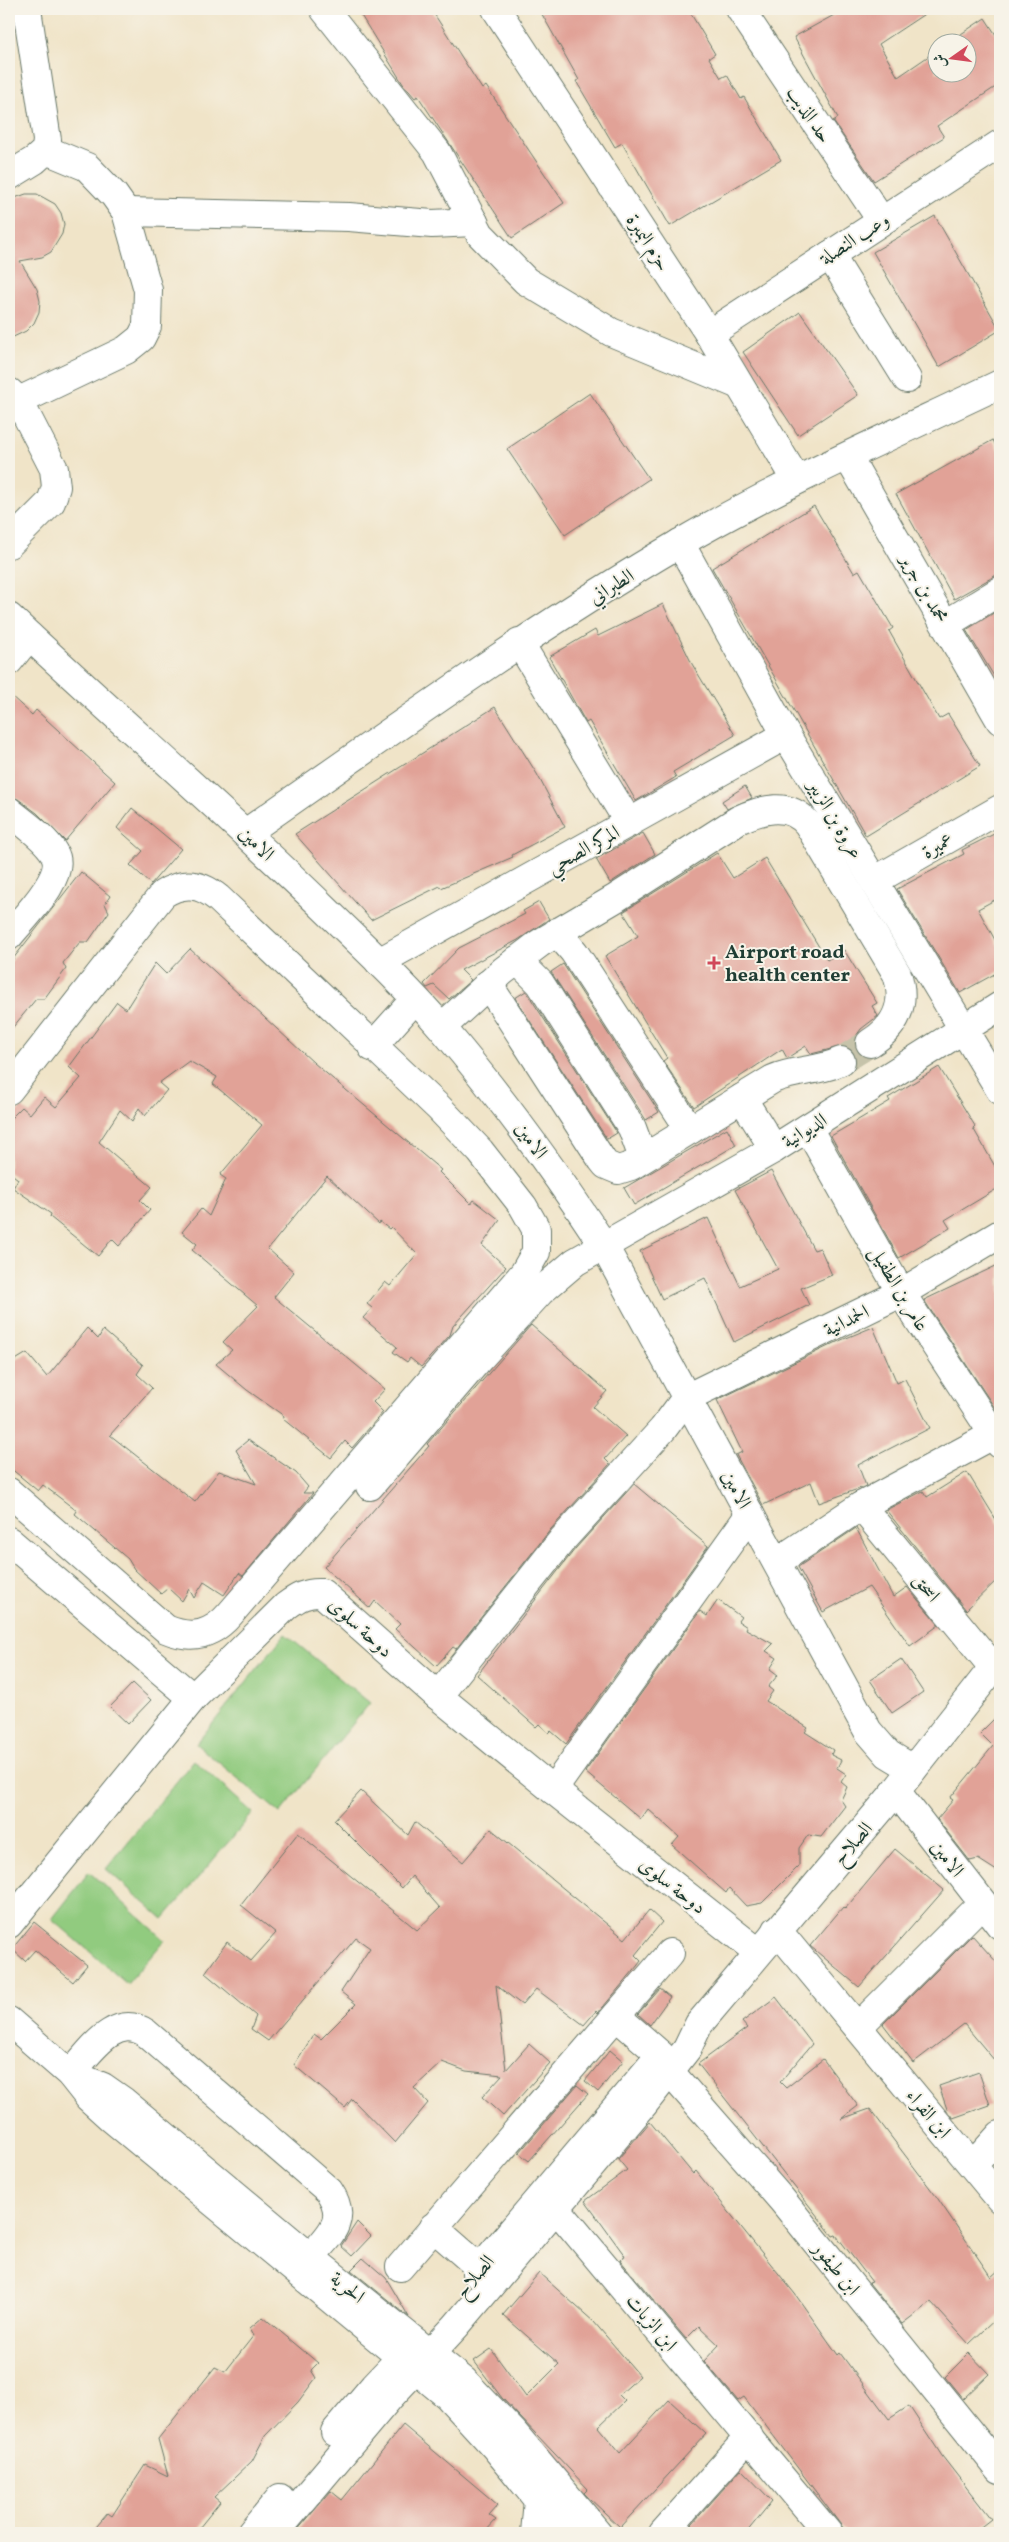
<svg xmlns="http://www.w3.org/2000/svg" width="1009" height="2542" viewBox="0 0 1009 2542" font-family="Vollkorn,Amiri,serif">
  <rect width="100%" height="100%" fill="#f7f3e8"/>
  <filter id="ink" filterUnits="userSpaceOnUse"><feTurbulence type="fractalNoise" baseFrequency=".02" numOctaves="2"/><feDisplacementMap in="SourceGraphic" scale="10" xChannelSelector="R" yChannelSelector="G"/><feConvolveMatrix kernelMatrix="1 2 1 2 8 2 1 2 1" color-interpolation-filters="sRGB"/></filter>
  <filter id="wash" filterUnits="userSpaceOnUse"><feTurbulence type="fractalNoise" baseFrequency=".0096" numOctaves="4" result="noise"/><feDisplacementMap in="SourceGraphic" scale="20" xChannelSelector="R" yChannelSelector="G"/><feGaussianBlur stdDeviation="1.12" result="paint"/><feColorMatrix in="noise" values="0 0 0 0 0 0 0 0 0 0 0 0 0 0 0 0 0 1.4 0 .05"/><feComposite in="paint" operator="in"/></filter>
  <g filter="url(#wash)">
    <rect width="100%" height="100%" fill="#f0e4c8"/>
    <g fill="#91cb7f" stroke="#58845a">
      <polygon points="285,1634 370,1703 280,1813 196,1744"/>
      <polygon points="194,1760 253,1813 163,1919 106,1869"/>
      <polygon points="89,1872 165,1940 127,1984 52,1919"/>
    </g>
    <g id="blocks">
      <g fill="#e1a297">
        <polygon points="357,9 431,9 482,89 486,86 564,203 512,238 418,96 415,98 403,84"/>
        <polygon points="539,9 688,9 715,54 709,58 721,78 727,75 741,99 744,97 781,160 670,226 622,143 615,147 576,81 579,80"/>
        <polygon points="845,9 932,9 879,44 898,77 936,51 936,72 966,72 966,42 949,42 985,18 1000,41 1000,84 937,126 944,137 874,181 833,121 838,118 794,37"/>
        <polygon points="26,194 37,194 55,204 61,213 64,224 62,234 51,252 42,257 20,261 37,289 40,301 39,312 34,323 26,331 9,339 9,200"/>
        <polygon points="935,216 1000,330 939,367 873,252"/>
        <polygon points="800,312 858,395 798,435 743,352"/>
        <polygon points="590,393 649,479 565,535 507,449"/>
        <polygon points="993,440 1000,454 1000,573 954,599 896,494"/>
        <polygon points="814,506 854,573 859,570 893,628 889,631 939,719 948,714 980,766 866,836 712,568"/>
        <polygon points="663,604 692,664 735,735 673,772 676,777 636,801 589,721 586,723 549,657 595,630 598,636"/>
        <polygon points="1000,609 1000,686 966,630"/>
        <polygon points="9,694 32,715 36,710 115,782 65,841 37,813 18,799 9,796"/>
        <polygon points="495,707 537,774 565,827 512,855 513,857 441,888 440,886 371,920 295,834"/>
        <polygon points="745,786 752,798 727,809 722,801"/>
        <polygon points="132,808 181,849 151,884 130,865 143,851 117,828"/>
        <polygon points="1000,831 1000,897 978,909 1000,949 1000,971 960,993 897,889 964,854 962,850"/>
        <polygon points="643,833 655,854 610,883 596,859"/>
        <polygon points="717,853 733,878 765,858 827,960 844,950 877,1003 872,1006 878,1016 861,1029 856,1036 855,1045 858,1053 855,1055 851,1049 843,1046 811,1054 806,1046 787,1058 782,1049 694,1107 663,1061 667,1058 605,956 638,936 623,912"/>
        <polygon points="81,872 110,896 105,904 109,912 88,942 80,942 63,963 66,969 44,999 36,999 9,1032 9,964"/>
        <polygon points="539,902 549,919 518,940 461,970 471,980 449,999 434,985 427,988 424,984 459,948 525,914 523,911"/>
        <polygon points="190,949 314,1063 441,1170 439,1172 471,1204 474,1200 500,1220 482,1245 506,1267 453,1326 450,1335 421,1367 410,1358 407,1362 393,1352 397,1347 363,1318 372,1308 367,1304 385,1282 390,1286 417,1254 391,1227 389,1229 380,1222 379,1224 327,1176 268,1249 294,1272 274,1297 385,1389 373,1402 383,1412 352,1448 345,1441 331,1458 283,1419 284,1416 247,1390 216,1364 232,1350 223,1342 258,1306 192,1250 197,1244 182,1232 201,1209 209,1216 226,1179 220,1175 262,1125 213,1084 217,1077 189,1061 159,1083 167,1090 145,1116 139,1108 132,1121 120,1110 99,1142 152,1187 140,1200 150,1210 119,1246 112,1239 98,1256 50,1217 51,1214 13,1188 18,1179 9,1172 9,1120 22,1107 30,1114 44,1097 56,1107 81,1078 69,1067 117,1002 126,1009 155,963 166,974"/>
        <polygon points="563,964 659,1112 646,1120 551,972"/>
        <polygon points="526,991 617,1133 607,1139 515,998"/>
        <polygon points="939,1067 975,1126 973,1128 1000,1175 1000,1187 945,1220 950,1228 899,1258 831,1136 890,1101 888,1098"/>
        <polygon points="727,1128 736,1145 634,1205 624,1188"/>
        <polygon points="771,1171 814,1250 820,1248 832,1275 801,1288 809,1305 734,1342 705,1278 662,1299 640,1251 708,1218 740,1286 778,1269 735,1190"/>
        <polygon points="1000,1264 1000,1416 924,1300"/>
        <polygon points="531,1325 607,1391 593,1407 626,1436 605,1459 610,1464 551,1529 456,1649 453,1647 436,1666 395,1629 400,1624 375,1601 370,1608 324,1567 429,1446 427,1444"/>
        <polygon points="873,1327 897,1383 905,1379 930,1428 858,1465 866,1486 861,1488 819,1503 811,1482 763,1505 736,1455 742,1452 717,1400 839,1341"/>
        <polygon points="87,1328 98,1339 103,1330 143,1365 137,1374 152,1388 110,1435 195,1502 219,1471 256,1484 236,1450 248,1440 296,1473 308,1487 303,1493 313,1493 243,1576 239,1573 224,1595 204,1582 194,1598 189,1589 182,1601 168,1588 161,1594 134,1569 128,1559 75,1514 77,1511 43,1485 38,1491 9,1467 9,1364 27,1353 47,1377"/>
        <polygon points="967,1472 1000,1526 1000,1577 966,1610 886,1510 923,1491 927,1497"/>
        <polygon points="634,1484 708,1546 566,1744 551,1731 549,1733 539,1724 536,1727 477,1675 575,1549"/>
        <polygon points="856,1528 893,1597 907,1587 939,1625 910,1646 869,1587 823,1612 798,1567"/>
        <polygon points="718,1600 741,1617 738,1621 747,1627 746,1629 773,1644 766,1651 777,1658 770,1669 778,1675 768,1687 773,1691 766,1701 808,1728 805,1732 833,1750 831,1755 841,1760 837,1768 846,1774 841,1782 847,1787 841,1800 845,1806 821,1837 808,1835 799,1848 799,1866 762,1903 746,1906 729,1888 726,1893 672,1845 679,1837 648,1809 641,1819 585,1772 700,1611 707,1616"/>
        <polygon points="901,1659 923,1692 892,1713 870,1680"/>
        <polygon points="133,1683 151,1700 128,1724 110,1707"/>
        <polygon points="1000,1713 1000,1873 978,1859 970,1861 937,1819 953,1800 950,1798 993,1746 980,1733"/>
        <polygon points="361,1791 408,1835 415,1822 463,1862 491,1829 625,1939 649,1910 662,1922 635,1955 641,1961 634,1970 598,2013 596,2011 584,2025 536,1989 522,2005 496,1985 506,2070 529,2044 550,2063 503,2116 482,2097 502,2075 466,2071 442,2062 414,2088 428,2103 395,2143 352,2099 345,2108 294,2065 314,2034 321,2039 356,2004 341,1992 370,1948 356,1938 268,2041 251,2029 256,2016 205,1973 227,1942 251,1961 276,1933 241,1905 298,1833 417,1930 440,1908 412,1876 402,1888 334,1820"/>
        <polygon points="895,1849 944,1890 859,1987 810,1946 843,1907 845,1909"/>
        <polygon points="34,1922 87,1965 73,1982 35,1950 25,1961 12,1949"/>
        <polygon points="972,1935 1000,1966 1000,2067 964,2024 913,2063 883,2024"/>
        <polygon points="660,1989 670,1997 650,2025 638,2014"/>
        <polygon points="776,1997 812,2044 780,2082 786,2088 823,2059 858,2106 841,2119 870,2109 936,2196 991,2277 1000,2269 1000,2315 969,2344 931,2302 902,2324 869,2283 872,2282 836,2235 833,2236 698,2064 747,2028 742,2022"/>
        <polygon points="610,2050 623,2061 598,2092 585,2081"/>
        <polygon points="979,2072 990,2105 953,2118 948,2112 939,2086"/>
        <polygon points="577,2085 588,2094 529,2161 519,2153"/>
        <polygon points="650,2122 693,2174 696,2171 795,2294 838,2355 840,2353 889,2419 909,2406 942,2456 991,2519 973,2533 847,2533 744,2397 738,2401 704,2361 719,2345 699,2326 686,2339 620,2260 625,2256 585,2201 627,2170 618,2159"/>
        <polygon points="357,2222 371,2236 352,2256 341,2246"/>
        <polygon points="363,2258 386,2278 409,2317 351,2270"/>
        <polygon points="539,2273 594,2322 640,2376 619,2395 625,2401 598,2427 620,2453 669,2400 706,2434 620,2527 589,2498 584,2493 588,2489 502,2398 474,2361 491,2349 526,2397 559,2364 503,2315"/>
        <polygon points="263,2317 318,2363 311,2370 316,2378 298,2402 265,2436 252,2461 214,2497 220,2502 195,2533 91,2533 108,2513 112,2516 145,2465 168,2476 158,2439 215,2367 225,2372 254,2335 250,2328"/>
        <polygon points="969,2353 989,2374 963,2399 945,2377"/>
        <polygon points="403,2425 498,2505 489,2515 496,2520 484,2533 295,2533 331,2491 342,2500"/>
        <polygon points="741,2469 772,2501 746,2533 684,2533"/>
      </g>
    </g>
  </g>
  <g filter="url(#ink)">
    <use href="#blocks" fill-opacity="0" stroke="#687768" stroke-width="1"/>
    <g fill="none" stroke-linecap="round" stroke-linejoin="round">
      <polyline stroke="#c6c3aa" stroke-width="28" stroke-dasharray="28 14" stroke-linecap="butt" points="841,1061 870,1043"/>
      <defs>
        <g id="minor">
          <polyline points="324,9 437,152 480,234 526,281 611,332 739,385"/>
          <polyline points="496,9 709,334 796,479"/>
          <polyline points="740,9 881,220"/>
          <polyline points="9,176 35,160 46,150 47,140 27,9"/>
          <polyline points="126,212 349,217 432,224 474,222"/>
          <polyline points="830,255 907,379"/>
          <polyline points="709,334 1000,144"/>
          <polyline points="9,392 19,401 54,469 56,487 51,502 9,544"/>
          <polyline points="19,401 126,350 141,338 147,326 148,290 126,212 114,195 87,167 46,150"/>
          <polyline points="848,457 1000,720"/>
          <polyline points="680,543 786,735 1000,1090"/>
          <path d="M9 617C113 715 221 808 323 907 364 947 406 986 443 1029 502 1098 554 1170 604 1246L868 1731 888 1754 913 1769"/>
          <polyline points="946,624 1000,591"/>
          <polyline points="519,642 629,823"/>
          <polyline points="9,661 29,636"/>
          <path d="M9 811C22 822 46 838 54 853 68 876 23 918 9 936"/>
          <path d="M247 832C389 733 530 631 680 543 783 483 893 435 1000 384"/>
          <polyline points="874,881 1000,809"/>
          <polyline points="557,932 574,952 690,1130"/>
          <polyline points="517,960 540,983 632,1128 643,1158"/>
          <polyline points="379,962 786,735"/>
          <path d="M488 984 602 1160 606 1165 618 1170 631 1166 773 1079C796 1069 819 1072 841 1061"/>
          <path d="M442 1027 503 971 540 943 616 898 738 820C762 809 789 801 808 824L897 974C907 1004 896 1027 870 1043"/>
          <polyline points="372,1047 415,999"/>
          <path d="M9 1090 163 894C183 881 200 883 218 898L439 1108 480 1151 523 1206 536 1229V1252L524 1273 230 1614C212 1635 192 1640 166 1629L9 1492"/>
          <polyline points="742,1098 774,1149"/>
          <polyline points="808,1128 901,1293 1000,1444"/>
          <polyline points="370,1486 480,1358 541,1291 575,1262 774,1149 1000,1006"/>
          <polyline points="861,1506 993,1667"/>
          <polyline points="9,1541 193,1698"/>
          <polyline points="777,1562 861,1506 993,1435"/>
          <polyline points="438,1696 563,1539 663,1429 686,1398 901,1293 1000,1234"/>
          <polyline points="553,1790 750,1514"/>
          <polyline points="896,1791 1000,1925"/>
          <path d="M9 1924 193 1698 286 1606C298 1597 307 1592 322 1593L438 1696 553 1790 758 1952"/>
          <polyline points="777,1930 1000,2199"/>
          <polyline points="616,2016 661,2055"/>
          <polyline points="9,2021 70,2074 89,2098 111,2118 448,2396 494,2446 565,2533"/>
          <polyline points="858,2027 982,1903"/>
          <polyline points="669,2071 782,2200 1000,2470"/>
          <path d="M70 2074C90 2053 114 2012 146 2033L329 2191C349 2220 329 2236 310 2257"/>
          <polyline points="76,2076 103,2087 123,2101 310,2257 464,2381 513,2432 598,2533"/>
          <polyline points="973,2165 1000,2135"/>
          <polyline points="556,2208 828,2533"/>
          <polyline points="433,2227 480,2268"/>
          <polyline points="400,2267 670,1953"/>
          <polyline points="476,2273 658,2058"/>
          <polyline points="335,2432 374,2386 413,2345"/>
          <polyline points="251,2533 280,2498"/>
          <polyline points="275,2533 389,2398 456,2326 644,2104 687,2049 699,2024 896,1791 1000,1659"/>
          <polyline points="535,2533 538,2500"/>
          <polyline points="663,2533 749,2437"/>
        </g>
      </defs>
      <use href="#minor" stroke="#687768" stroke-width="30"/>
      <use href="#minor" stroke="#fff" stroke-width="28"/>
    </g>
  </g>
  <path fill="#d1495b" stroke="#f7f3e8" stroke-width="2" d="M711.5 955.5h5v5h5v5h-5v5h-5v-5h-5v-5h5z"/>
  <g text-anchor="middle" stroke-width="4" stroke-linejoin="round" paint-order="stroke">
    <g font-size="20" fill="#1f3d34" stroke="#f7f3e8">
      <text transform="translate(810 114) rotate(56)" y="7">حد الذيب</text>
      <text transform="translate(854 238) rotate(-33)" y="7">وعب النصلة</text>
      <text transform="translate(649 242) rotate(57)" y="7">حزم البمبرة</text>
      <text transform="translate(611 586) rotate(-32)" y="7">الطبراني</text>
      <text transform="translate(925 588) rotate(60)" y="7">محمد بن جرير</text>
      <text transform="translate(836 819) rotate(59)" y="7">عروة بن الزبير</text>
      <text transform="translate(257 843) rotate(44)" y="7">الامين</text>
      <text transform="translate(937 845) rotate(-30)" y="7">عميرة</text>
      <text transform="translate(583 849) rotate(-29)" y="7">المركز الصحي</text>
      <text transform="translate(804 1130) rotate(-32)" y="7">الديوانية</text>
      <text transform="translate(532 1140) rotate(54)" y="7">الامين</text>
      <text transform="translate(900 1288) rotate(59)" y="7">عامر بن الطفيل</text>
      <text transform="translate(846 1320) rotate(-26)" y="7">الحمدانية</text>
      <text transform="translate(737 1489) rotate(61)" y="7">الامين</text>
      <text transform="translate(927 1587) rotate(51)" y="7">اسحق</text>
      <text transform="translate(361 1627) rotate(42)" y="7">دوحة سلوى</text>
      <text transform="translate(852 1843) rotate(-49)" y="7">الصلاح</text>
      <text transform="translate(948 1858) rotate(52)" y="7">الامين</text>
      <text transform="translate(673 1885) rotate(38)" y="7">دوحة سلوى</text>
      <text transform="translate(929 2113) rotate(50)" y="7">ابن الفراء</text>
      <text transform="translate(837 2268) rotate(51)" y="7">ابن طيفور</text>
      <text transform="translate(474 2276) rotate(-50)" y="7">الصلاح</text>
      <text transform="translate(348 2287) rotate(39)" y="7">الحرية</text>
      <text transform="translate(652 2322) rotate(50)" y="7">ابن الزيات</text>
    </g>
    <g font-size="20" font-weight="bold" fill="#1f3d34" stroke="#f7f3e8" text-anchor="start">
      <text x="725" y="958">Airport road<tspan x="725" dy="23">health center</tspan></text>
    </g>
  </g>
  <rect width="1009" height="2542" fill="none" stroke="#f7f3e8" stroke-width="30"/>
  <g transform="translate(952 58) rotate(256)"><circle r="24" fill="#f7f3e8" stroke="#a1aaa0"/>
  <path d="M0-4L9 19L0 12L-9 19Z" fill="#d1495b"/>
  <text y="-8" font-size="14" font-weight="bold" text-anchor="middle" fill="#1f3d34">ش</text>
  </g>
</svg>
